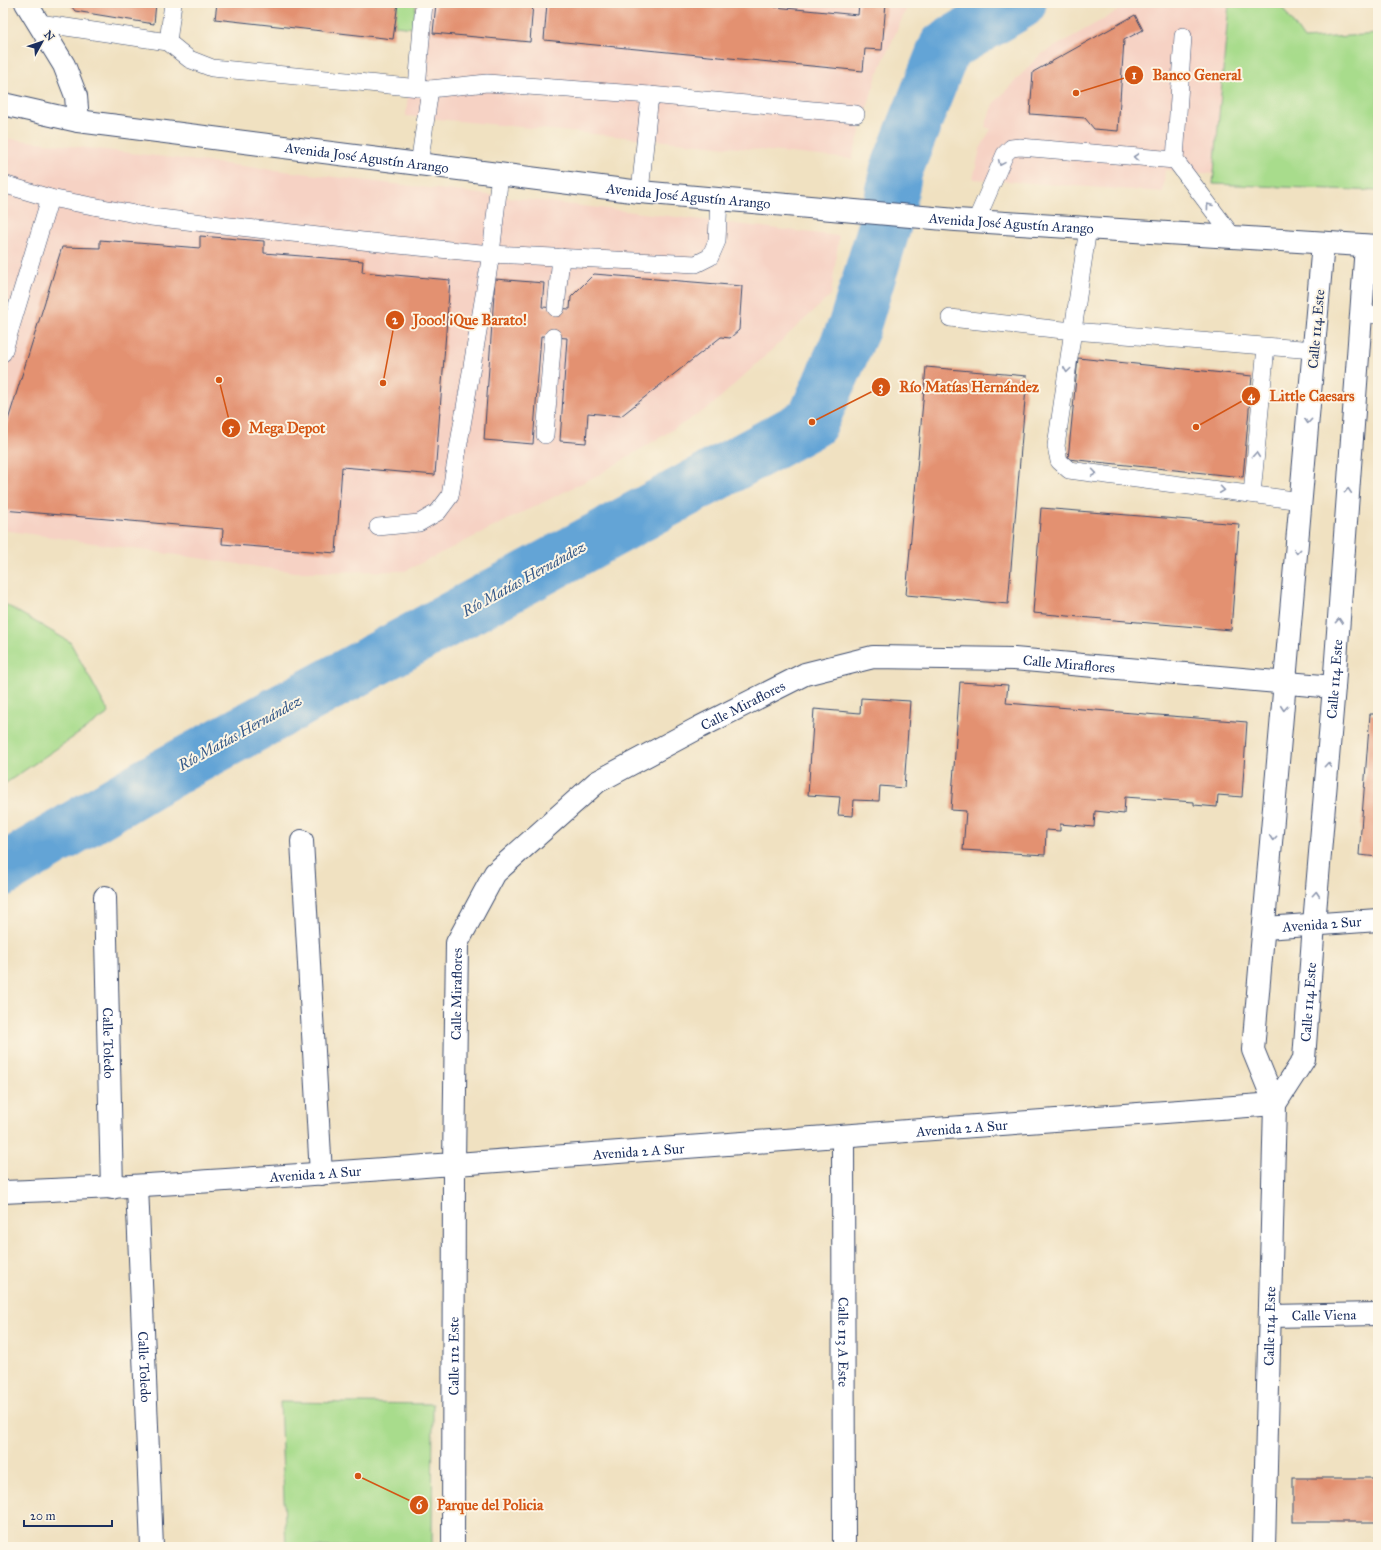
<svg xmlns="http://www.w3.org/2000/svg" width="1381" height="1550" viewBox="0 0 1381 1550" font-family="'IM FELL Great Primer',serif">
  <rect width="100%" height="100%" fill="#fcf5e5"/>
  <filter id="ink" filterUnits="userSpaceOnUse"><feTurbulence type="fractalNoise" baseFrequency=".025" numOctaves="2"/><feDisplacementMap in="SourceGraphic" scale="8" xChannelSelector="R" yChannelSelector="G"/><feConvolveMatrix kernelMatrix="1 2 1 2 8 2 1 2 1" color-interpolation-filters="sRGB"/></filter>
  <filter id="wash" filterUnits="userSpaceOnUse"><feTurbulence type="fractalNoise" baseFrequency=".012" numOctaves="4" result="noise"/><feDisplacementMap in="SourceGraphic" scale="16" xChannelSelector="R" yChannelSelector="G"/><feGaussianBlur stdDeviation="0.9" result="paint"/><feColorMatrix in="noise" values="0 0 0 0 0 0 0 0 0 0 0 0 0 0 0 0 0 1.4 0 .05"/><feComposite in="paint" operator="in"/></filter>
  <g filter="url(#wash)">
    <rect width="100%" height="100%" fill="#f0e1c1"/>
    <g fill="#f6d2c4">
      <polygon points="416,3 909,3 877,75 852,159 406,116"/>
      <polygon points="1152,3 1229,3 1215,174 1165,170 1163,192 973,179 980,149 991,129 985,127 993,104 1040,55 1130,4 1142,8"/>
      <polygon points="3,138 839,236 831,295 710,407 598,475 405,571 294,572 3,530"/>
    </g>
    <g fill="#a8dc8c" stroke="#628675">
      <polygon points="398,3 416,3 414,28 395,26"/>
      <polygon points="1229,3 1279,3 1304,39 1378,34 1378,191 1213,184"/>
      <polygon points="3,603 70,642 109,713 3,785"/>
      <polygon points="280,1402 433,1404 432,1547 286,1547"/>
    </g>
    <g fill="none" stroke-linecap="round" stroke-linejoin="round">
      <polyline stroke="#63a4d6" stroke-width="53" points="3,870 147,784 812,422 854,327 888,215 896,171 945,47 1020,3"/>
    </g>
    <g id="blocks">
      <g fill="#e39171">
        <polygon points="69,3 156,3 154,24 75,11"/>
        <polygon points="217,3 398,3 393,39 215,19"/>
        <polygon points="436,3 533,3 530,42 433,33"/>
        <polygon points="547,3 776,3 775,7 858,15 859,3 886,3 882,50 865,49 863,71 544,40"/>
        <polygon points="1135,15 1143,30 1124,40 1118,131 1094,129 1085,118 1030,114 1033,72"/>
        <polygon points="200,236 264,241 264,253 363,261 362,272 450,280 435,475 342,467 336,553 222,544 223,529 3,510 3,436 62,247 100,248 100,240 200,248"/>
        <polygon points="594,274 742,286 739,330 730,338 721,337 621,416 588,413 586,443 560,441 567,338 541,336 533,444 484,440 495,279 544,283 542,307 570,309 571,297"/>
        <polygon points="1078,358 1252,376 1243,477 1068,459"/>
        <polygon points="926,367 1027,376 1008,604 906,595"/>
        <polygon points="1041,508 1239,524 1231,630 1033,613"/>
        <polygon points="960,682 1008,685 1006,703 1247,722 1242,797 1218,795 1217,807 1194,805 1194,802 1125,797 1124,814 1095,811 1094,827 1060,824 1060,831 1046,830 1045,855 963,850 966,811 951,810"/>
        <polygon points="861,698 910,701 904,788 880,786 879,801 854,800 853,816 838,815 840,797 808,795 814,709 860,713"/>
        <polygon points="1370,714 1378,714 1378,857 1359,855"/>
        <rect x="1293" y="1478" width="85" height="44"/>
      </g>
    </g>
  </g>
  <g filter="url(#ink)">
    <use href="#blocks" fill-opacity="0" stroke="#3b4a6d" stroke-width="1"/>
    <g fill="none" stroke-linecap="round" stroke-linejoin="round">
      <defs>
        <g id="lane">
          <polyline points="39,23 168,42 189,59 212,68 430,89 487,83 650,95 856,114"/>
          <polyline points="1183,36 1175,160 1233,237"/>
          <polyline points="168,42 173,3"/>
          <polyline points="417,88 424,3"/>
          <polyline points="419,165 430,89"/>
          <polyline points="3,184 50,198 151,217 398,245 491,254 696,264 710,257 717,241 719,198"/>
          <polyline points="640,192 650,95"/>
          <polyline points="976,221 1005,154 1011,148 1020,147 1175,160"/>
          <polyline points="1088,228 1056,446 1059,461 1069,470 1301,501"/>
          <polyline points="556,308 561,257"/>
          <polyline points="1361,313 1378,315"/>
          <polyline points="950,318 1073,331 1314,350"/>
          <polyline points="3,353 50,198"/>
          <polyline points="545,435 553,337"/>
          <polyline points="1252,494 1266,347"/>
          <polyline points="378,527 419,523 438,512 450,496 491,254 500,174"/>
        </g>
        <g id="street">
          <polyline points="302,841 321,1174"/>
          <path id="s1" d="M105 897 112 1188"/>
          <path id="s2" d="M1265 928 1378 920"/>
          <path id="s3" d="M843 1137 844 1547"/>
          <path id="s4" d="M137 1186 152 1547"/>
          <path id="s5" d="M3 1192C163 1186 323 1173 483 1162 747 1144 1011 1125 1275 1104"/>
          <path id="s6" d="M1270 1316 1378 1314"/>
          <path id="s7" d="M453 1547 454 1164 457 943 495 873 597 782 700 727 805 674 873 657 1014 659 1334 687"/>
        </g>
        <g id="secondary">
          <polyline points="26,3 64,65 76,96 78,121"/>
          <path id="s8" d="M3 104 78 121 640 192 956 220 1378 246"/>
          <path id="s9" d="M1323 243 1253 1050 1275 1104 1304 1059 1314 924 1334 687 1366 246"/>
          <path id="s10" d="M1264 1547 1275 1104"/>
        </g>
      </defs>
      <use href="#lane" stroke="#3b4a6d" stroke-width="18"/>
      <use href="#street" stroke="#3b4a6d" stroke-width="24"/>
      <use href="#secondary" stroke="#3b4a6d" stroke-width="24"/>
      <use href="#lane" stroke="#fff" stroke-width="17"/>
      <use href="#street" stroke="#fff" stroke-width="22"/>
      <use href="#secondary" stroke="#fff" stroke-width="22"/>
    </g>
    <defs><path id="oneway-chevron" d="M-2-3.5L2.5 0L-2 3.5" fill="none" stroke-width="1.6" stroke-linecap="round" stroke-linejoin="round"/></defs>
    <g stroke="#8d97ae">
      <use href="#oneway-chevron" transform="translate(1136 157) rotate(-175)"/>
      <use href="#oneway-chevron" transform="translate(1001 163) rotate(114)"/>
      <use href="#oneway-chevron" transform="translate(1209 206) rotate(-127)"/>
      <use href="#oneway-chevron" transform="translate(1067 370) rotate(98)"/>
      <use href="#oneway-chevron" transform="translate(1308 421) rotate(95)"/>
      <use href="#oneway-chevron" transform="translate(1256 455) rotate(-85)"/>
      <use href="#oneway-chevron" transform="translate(1094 473) rotate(8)"/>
      <use href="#oneway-chevron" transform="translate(1222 490) rotate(8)"/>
      <use href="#oneway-chevron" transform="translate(1348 491) rotate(-86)"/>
      <use href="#oneway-chevron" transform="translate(1297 551) rotate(95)"/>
      <use href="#oneway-chevron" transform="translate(1339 621) rotate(-86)"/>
      <use href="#oneway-chevron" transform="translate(1284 708) rotate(95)"/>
      <use href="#oneway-chevron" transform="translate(1328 765) rotate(-85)"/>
      <use href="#oneway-chevron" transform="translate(1273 838) rotate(95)"/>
      <use href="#oneway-chevron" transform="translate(1316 894) rotate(-85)"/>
    </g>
  </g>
  <g text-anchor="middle" stroke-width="4" stroke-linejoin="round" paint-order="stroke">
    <g font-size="14" fill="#1b2f5e" stroke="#fcf5e5">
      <text dy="5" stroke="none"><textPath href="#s8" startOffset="368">Avenida José Agustín Arango</textPath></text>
      <text dy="5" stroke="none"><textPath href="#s8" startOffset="692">Avenida José Agustín Arango</textPath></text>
      <text dy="5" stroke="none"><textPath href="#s8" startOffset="1016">Avenida José Agustín Arango</textPath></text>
      <text transform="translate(1316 329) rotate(-85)" y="5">Calle 114 Este</text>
      <text dy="5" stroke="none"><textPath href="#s7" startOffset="1321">Calle Miraflores</textPath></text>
      <text dy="5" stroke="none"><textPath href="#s9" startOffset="1303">Calle 114 Este</textPath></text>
      <text dy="5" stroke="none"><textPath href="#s7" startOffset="985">Calle Miraflores</textPath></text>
      <text dy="5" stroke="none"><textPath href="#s2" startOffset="57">Avenida 2 Sur</textPath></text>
      <text dy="5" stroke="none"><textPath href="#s7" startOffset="553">Calle Miraflores</textPath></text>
      <text dy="5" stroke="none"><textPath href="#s9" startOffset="979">Calle 114 Este</textPath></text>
      <text dy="5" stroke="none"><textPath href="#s1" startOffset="146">Calle Toledo</textPath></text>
      <text dy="5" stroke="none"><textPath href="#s5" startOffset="961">Avenida 2 A Sur</textPath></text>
      <text dy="5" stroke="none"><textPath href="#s5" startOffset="637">Avenida 2 A Sur</textPath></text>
      <text dy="5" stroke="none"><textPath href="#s5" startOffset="313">Avenida 2 A Sur</textPath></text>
      <text dy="5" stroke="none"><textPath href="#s6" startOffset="54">Calle Viena</textPath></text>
      <text dy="5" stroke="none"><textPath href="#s10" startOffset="221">Calle 114 Este</textPath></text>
      <text dy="5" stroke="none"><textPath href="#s3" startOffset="205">Calle 113 A Este</textPath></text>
      <text dy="5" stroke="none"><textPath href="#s7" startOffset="191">Calle 112 Este</textPath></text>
      <text dy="5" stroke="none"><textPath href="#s4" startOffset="181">Calle Toledo</textPath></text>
    </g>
    <g font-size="15" font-style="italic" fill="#345888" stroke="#fcf5e5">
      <text transform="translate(524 579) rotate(-29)" y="5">Río Matías Hernández</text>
      <text transform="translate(240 733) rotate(-29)" y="5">Río Matías Hernández</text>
    </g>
  </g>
  <path fill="none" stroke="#d45514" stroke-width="1.5" d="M1076 93L1134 75M383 383L395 320M812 422L881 387M1196 427L1251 396M219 380L231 428M358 1476L419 1505"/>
  <g fill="#d45514" stroke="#fcf5e5" stroke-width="1.5">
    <circle cx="1076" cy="93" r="4"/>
    <circle cx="383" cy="383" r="4"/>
    <circle cx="812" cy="422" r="4"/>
    <circle cx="1196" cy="427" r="4"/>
    <circle cx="219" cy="380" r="4"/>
    <circle cx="358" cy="1476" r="4"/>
    <circle cx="1134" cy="75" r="10"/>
    <circle cx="395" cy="320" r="10"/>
    <circle cx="881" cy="387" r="10"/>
    <circle cx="1251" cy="396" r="10"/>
    <circle cx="231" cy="428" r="10"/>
    <circle cx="419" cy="1505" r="10"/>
  </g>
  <g font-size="12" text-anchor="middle" font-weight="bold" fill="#fff">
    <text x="1134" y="79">1</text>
    <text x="395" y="324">2</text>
    <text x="881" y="391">3</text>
    <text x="1251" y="400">4</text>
    <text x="231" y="432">5</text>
    <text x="419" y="1509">6</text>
  </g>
  <g font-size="15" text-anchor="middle" font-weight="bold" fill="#d45514" stroke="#fcf5e5" stroke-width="4" stroke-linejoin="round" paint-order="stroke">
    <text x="1197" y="80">Banco General</text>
    <text x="470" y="325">Jooo! ¡Que Barato!</text>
    <text x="969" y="392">Río Matías Hernández</text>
    <text x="1312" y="401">Little Caesars</text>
    <text x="287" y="433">Mega Depot</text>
    <text x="490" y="1510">Parque del Policia</text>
  </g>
  <rect width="1381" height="1550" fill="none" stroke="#fcf5e5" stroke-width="16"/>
  <g transform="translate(42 42) rotate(50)" stroke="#fcf5e5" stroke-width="3" paint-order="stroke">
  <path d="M0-3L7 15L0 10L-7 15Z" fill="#1b2f5e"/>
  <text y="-6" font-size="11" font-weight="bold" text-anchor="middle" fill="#1b2f5e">N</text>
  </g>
  <path d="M24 1520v6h88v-6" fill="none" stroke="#1b2f5e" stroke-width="2"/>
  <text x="30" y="1520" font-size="12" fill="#1b2f5e" stroke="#fcf5e5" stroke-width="3" paint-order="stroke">20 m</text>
</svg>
